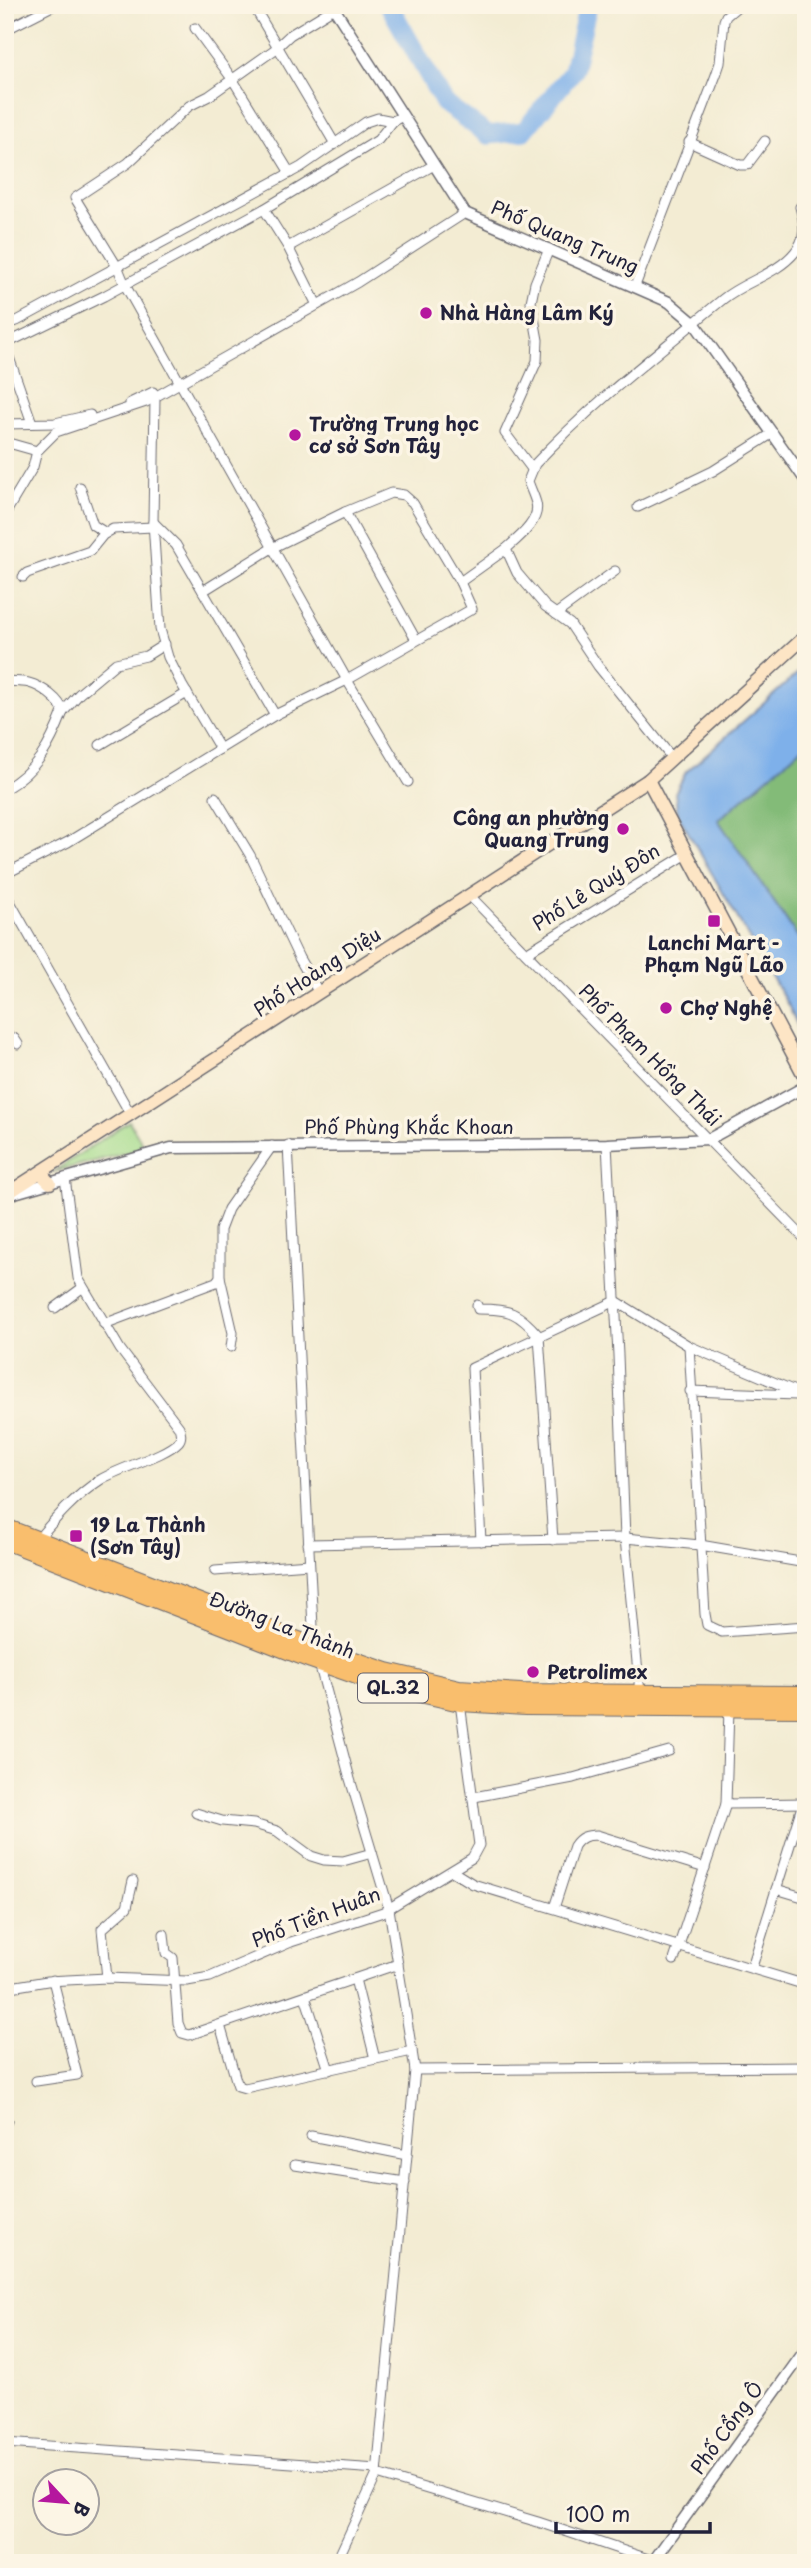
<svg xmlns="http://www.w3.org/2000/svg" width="811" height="2568" viewBox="0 0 811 2568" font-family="'Playpen Sans',sans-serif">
  <rect width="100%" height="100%" fill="#fcf5e5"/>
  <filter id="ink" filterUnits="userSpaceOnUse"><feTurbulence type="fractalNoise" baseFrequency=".0143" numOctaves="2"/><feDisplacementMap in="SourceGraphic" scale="14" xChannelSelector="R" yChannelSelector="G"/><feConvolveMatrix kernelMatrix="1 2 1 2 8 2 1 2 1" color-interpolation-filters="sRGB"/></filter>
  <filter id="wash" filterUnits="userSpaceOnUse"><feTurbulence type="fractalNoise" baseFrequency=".00686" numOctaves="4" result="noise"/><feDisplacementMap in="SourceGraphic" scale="28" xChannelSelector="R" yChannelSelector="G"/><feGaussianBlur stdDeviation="1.57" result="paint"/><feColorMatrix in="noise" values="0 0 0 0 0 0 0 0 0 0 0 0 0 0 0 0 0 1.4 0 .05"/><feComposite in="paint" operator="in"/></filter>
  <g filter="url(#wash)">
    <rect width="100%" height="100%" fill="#f3ecd3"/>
    <polygon fill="#a4db8c" stroke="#637e64" stroke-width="2" points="129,1121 145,1148 53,1172"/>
    <polygon fill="#83bb78" stroke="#526e5a" stroke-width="2" points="806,744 806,949 718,820"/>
    <polygon fill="#7eb0ea" stroke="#506992" stroke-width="2" points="806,666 806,744 718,820 806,949 806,1045 789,1007 678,815 675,793 686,772"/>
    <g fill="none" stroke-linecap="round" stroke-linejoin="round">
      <polyline stroke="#7eb0ea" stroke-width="19" points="389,5 444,103 488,135 524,131 573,71 588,5"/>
    </g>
  </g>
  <g filter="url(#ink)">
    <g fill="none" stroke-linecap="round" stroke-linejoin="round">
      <defs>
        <g id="minor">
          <polyline points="253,5 335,144"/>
          <polyline points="334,8 290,35 274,50 209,96 189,106 128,163 75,198 118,268 125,285 347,680 408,782"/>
          <polyline points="195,28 233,80 290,173"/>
          <polyline points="5,30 54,5"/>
          <polyline points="689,142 740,165 747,165 765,141"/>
          <polyline points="264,209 288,247 317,305"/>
          <polyline points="288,247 434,165"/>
          <polyline points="635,286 716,75 720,63 724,21 726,16 739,5"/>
          <polyline points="5,323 17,321 301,167 366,122 378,118 393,121"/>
          <polyline points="5,344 104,296 264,209 378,140 393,121 403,116"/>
          <polyline points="5,346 32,423"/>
          <polyline points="130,403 153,392 155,398 153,522 160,629 168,657 182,685 220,749"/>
          <polyline points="5,424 55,423 90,415"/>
          <polyline points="5,442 37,451"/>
          <polyline points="532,469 505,433 537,361 538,340 531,302 535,283 549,249"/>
          <polyline points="80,487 93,525 106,533"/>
          <polyline points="638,507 713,471 773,433"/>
          <polyline points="345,512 416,640"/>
          <polyline points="5,514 33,467 37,451 56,432 146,402 358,282 465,213"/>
          <polyline points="153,522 176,545 275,715"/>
          <polyline points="23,577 27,573 90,551 103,535 113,529 153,527"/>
          <polyline points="460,582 506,549"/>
          <polyline points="556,614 615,571"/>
          <path d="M5 681C13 682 21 681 29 683 41 686 61 700 63 712 50 746 37 770 5 789"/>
          <polyline points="63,712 79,694 116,663 146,656 165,644"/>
          <polyline points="100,745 187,693"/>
          <path d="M672 758 598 666 570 624 545 606 517 573 506 549C517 539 541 521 536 503 534 495 530 488 528 481L535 464C592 403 659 352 723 299 745 281 776 275 795 252 806 239 805 224 800 207"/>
          <polyline points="215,797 250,855 299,958 319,993"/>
          <polyline points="5,874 68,842 275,715 347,680 472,609 460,582 413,503 404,495 391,493 345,512 272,548 203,591"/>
          <polyline points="5,893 131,1115"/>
          <polyline points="470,896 806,1240"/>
          <polyline points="526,953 687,854"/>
          <polyline points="5,1037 14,1038 18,1044"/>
          <polyline points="607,1144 618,1355 625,1538 640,1693"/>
          <polyline points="288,1145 314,1646"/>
          <polyline points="220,1277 233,1333 231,1347"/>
          <path d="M477 1305 478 1309C510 1309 518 1312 539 1336L553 1540"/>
          <polyline points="55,1308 82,1288"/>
          <polyline points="104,1324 216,1282 220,1277 220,1230 228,1209 272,1146"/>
          <polyline points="689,1346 705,1614 707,1625 722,1632 806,1626"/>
          <polyline points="690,1391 797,1395"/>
          <path d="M37 1540C56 1518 75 1496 100 1480 118 1468 165 1456 178 1442 182 1438 181 1433 179 1427L120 1349 78 1278 65 1178"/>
          <polyline points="481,1541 472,1368 616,1301 689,1346 804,1395"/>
          <polyline points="308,1544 625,1538 700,1545 806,1563"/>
          <polyline points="215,1571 309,1564"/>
          <polyline points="319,1663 350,1779 389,1909 415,2070 377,2474 538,2522 660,2563"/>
          <polyline points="474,1797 573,1778 669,1751"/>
          <polyline points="726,1804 806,1803"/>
          <polyline points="196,1813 222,1821 254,1824 277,1831 311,1856 324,1860 343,1861 372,1853"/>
          <polyline points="452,1871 473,1884 806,1985"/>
          <polyline points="776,1889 806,1898"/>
          <path d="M554 1908 574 1846C580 1837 586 1835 597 1835L705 1868"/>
          <polyline points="164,1934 166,1953 173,1958 178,2023 182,2033 189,2035 398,1964"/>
          <polyline points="674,1960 726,1804 729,1709"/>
          <polyline points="752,1967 803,1803"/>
          <polyline points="107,1978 102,1929 127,1907 133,1881"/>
          <polyline points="355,1979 375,2059"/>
          <polyline points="5,1988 47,1981 107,1978 187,1981 210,1977 291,1942 383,1912 472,1858 479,1845 460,1703"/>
          <polyline points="305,1996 329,2070"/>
          <polyline points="220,2025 236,2080 238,2086 245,2088 412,2051"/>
          <polyline points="415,2070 806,2067"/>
          <polyline points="36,2081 77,2075 53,1980"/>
          <polyline points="5,2122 7,2121"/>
          <polyline points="311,2136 407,2155"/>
          <polyline points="295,2165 405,2182"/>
          <polyline points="5,2443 377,2469"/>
          <polyline points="336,2563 377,2474"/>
        </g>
        <g id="tertiary">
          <polyline points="332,5 465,213 669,302 695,324 806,481"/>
          <polyline points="11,1194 171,1148 607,1144 709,1139 806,1086"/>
          <polyline points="652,2563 806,2349"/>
        </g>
        <g id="secondary">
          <polyline points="648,780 806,1079"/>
          <polyline points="43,1171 45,1178 50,1183"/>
          <polyline points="5,1195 648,780 806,636"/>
        </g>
        <g id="trunk">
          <polyline points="5,1527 314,1646 387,1671 459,1688 521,1692 806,1694"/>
          <polyline points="5,1541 311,1660 385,1686 460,1703 525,1707 806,1709"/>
        </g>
      </defs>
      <use href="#minor" stroke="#6b6970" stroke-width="11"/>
      <use href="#tertiary" stroke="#6b6970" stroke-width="13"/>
      <use href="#secondary" stroke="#6b6970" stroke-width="15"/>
      <use href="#trunk" stroke="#6b6970" stroke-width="18"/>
      <use href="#minor" stroke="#fff" stroke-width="9"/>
      <use href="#tertiary" stroke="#fff" stroke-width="10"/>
      <use href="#secondary" stroke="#fde5c5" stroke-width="12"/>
      <use href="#trunk" stroke="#f9be6d" stroke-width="16"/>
    </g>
  </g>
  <g fill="#b5179e" stroke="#fcf5e5" stroke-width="2.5">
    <circle cx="426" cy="313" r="7"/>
    <circle cx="295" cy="435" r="7"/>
    <circle cx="623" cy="829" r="7"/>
    <rect x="707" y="914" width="14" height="14" rx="3.5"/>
    <circle cx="666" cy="1008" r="7"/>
    <rect x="69" y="1529" width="14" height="14" rx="3.5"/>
    <circle cx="533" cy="1672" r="7"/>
  </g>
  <g text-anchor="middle" stroke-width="7" stroke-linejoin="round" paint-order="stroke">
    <rect fill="#fcf5e5" stroke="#63616e" stroke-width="2" x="358" y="1673.5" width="70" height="29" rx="5"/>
    <g font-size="18" font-weight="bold" fill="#22223b">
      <text x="393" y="1694">QL.32</text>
    </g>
    <g font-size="19" fill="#22223b" stroke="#fcf5e5">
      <text transform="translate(565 237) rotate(23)" y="7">Phố Quang Trung</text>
      <text transform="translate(596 887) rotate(-32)" y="7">Phố Lê Quý Đôn</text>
      <text transform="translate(317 972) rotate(-33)" y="7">Phố Hoàng Diệu</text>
      <text transform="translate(650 1055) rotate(45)" y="7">Phố Phạm Hồng Thái</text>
      <text x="409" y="1134">Phố Phùng Khắc Khoan</text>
      <text transform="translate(282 1625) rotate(21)" y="7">Đường La Thành</text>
      <text transform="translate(316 1917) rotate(-21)" y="7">Phố Tiền Huân</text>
      <text transform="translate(727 2428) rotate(-54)" y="7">Phố Cổng Ô</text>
    </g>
    <g font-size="19" font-weight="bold" fill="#22223b" stroke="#fcf5e5" text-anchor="start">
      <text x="440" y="320">Nhà Hàng Lâm Ký</text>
      <text x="309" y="431">Trường Trung học<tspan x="309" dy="22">cơ sở Sơn Tây</tspan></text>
      <text x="609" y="825" text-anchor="end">Công an phường<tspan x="609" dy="22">Quang Trung</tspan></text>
      <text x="714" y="950" text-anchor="middle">Lanchi Mart -<tspan x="714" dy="22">Phạm Ngũ Lão</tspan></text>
      <text x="680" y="1015">Chợ Nghệ</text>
      <text x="90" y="1532">19 La Thành<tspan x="90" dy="22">(Sơn Tây)</tspan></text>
      <text x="547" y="1679">Petrolimex</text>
    </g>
  </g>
  <rect width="811" height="2568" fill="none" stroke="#fcf5e5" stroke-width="28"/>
  <g transform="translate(66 2502) rotate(116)"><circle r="33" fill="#fcf5e5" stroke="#a5a1a1" stroke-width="2"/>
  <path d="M0-5L12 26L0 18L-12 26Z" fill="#b5179e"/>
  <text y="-10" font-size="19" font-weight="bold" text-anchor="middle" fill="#22223b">B</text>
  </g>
  <path d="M556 2522v10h154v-10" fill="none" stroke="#22223b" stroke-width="3.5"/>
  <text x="566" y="2522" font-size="21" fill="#22223b" stroke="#fcf5e5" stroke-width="5" paint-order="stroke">100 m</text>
</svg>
